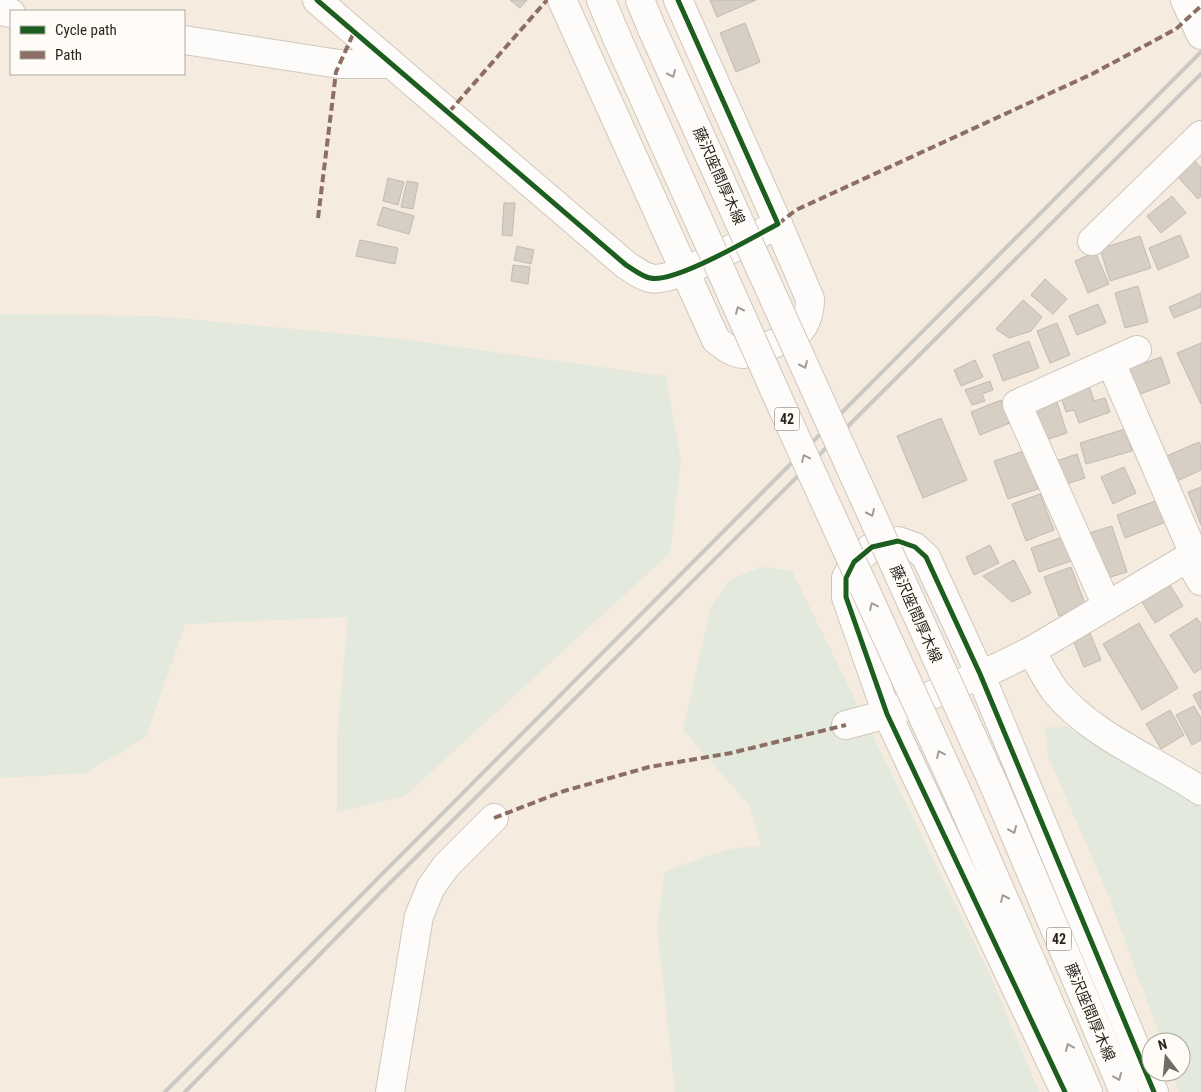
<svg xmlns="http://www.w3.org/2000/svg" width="1201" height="1092" viewBox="0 0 1201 1092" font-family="'Roboto Condensed','Noto Sans JP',sans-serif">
  <rect width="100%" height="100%" fill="#f5ebdf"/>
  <g fill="#e3e9dc">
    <polygon points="0,314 155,316 401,339 666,376 681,461 670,553 405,796 337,812 337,739 348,617 185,624 146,737 85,773 0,778"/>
    <polygon points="762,567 792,571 991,977 1039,1092 675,1092 657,925 665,871 730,849 761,846 749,805 683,730 711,606 731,579"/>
    <polygon points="1066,726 1201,805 1201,1092 1179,1092 1172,1072 1181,1072 1181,1042 1162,1042 1108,894 1048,756 1045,728"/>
  </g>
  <g fill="#d7cec4" stroke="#c2bbb1">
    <polygon points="510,0 527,0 520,8"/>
    <polygon points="710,0 756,0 717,17"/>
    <polygon points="745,23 760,62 736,72 720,33"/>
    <polygon points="1194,160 1201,168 1201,196 1198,199 1177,176"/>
    <polygon points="388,178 404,182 398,205 383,201"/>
    <polygon points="407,181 418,183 413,209 401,207"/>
    <polygon points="1172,196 1186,213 1161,233 1147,216"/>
    <polygon points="504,203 515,203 512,236 502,235"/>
    <polygon points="383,207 414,216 409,234 377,225"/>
    <polygon points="1180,235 1189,257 1158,270 1149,248"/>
    <polygon points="1140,236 1151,268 1110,281 1100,249"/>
    <polygon points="360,240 398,248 395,264 356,256"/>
    <polygon points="517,246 534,250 531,264 514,260"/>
    <polygon points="1095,252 1109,284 1088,293 1075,261"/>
    <polygon points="513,265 530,267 528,284 511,281"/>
    <polygon points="1045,279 1067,299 1053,314 1031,295"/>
    <polygon points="1138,286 1148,322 1125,328 1115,293"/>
    <polygon points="1201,293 1201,307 1174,318 1169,307"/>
    <polygon points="1023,300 1042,317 1031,331 1009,338 996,329"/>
    <polygon points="1098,304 1106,323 1077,335 1069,316"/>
    <polygon points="1057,323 1070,355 1050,363 1037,331"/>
    <polygon points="1029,341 1039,368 1003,381 993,355"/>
    <polygon points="1201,343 1201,404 1177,353"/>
    <polygon points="1161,357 1170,383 1135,396 1125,370"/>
    <polygon points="975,360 983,377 961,386 954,370"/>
    <polygon points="990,381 993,390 982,394 985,401 972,405 965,390"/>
    <polygon points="1088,382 1094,401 1105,398 1110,412 1079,423 1074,410 1066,412 1059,391"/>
    <polygon points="1055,396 1067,433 1037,443 1025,406"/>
    <polygon points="1001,400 1010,423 980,435 971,412"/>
    <polygon points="941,418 967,480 923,498 897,436"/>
    <polygon points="1125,429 1132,451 1086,464 1080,443"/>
    <polygon points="1199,442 1201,446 1201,470 1173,483 1162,458"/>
    <polygon points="1024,451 1038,489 1008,499 994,461"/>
    <polygon points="1077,454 1085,478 1058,487 1050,463"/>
    <polygon points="1124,467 1136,493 1113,504 1101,477"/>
    <polygon points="1201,487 1201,525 1188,492"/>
    <polygon points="1040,494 1054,530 1026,541 1012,504"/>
    <polygon points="1158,500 1166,522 1125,538 1117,515"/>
    <polygon points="1112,526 1127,572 1104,579 1089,533"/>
    <polygon points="1063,537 1071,561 1039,572 1031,548"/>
    <polygon points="990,545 999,563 974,575 966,557"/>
    <polygon points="1014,560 1031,593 1012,602 983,576"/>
    <polygon points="1071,567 1086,606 1059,616 1044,577"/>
    <polygon points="1165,577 1183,606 1155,623 1137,594"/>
    <polygon points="1197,618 1201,624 1201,669 1194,673 1170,635"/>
    <polygon points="1139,623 1178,688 1142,710 1103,644"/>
    <polygon points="1090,633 1101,660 1084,667 1073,640"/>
    <polygon points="1201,691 1201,710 1193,695"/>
    <polygon points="1194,706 1201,718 1201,740 1192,745 1176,715"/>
    <polygon points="1170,710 1184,735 1161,749 1146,724"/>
  </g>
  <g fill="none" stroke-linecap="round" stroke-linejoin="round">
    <defs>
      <g id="minor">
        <path d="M317 0 626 265C633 269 641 276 650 278 674 284 753 237 778 224L678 0"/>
        <path d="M562 0 716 340C724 346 733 354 744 354 750 354 794 336 798 332 807 324 810 310 810 299L778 224"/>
        <polyline points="1185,0 1201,35"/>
        <polyline points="0,11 11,13"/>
        <polyline points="184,40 339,64 391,64"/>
        <polyline points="1092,241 1201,135"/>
        <polyline points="1111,363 1194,554"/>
        <polyline points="1188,558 1201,581"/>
        <polyline points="1107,606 1017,404 1137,350"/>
        <path d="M1031 651C1039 664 1046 679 1055 691 1092 736 1153 759 1201 791"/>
        <polyline points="846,725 887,714 996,668 1031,651 1201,550"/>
        <polyline points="390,1092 419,916 431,887 446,866 494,818"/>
        <polyline points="1065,1092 887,714 846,597 846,578 854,562 872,547 898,541 915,547 926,557 980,674 1154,1092"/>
      </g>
      <g id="major">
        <polyline points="601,0 617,38"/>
        <polyline points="640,0 652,29"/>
        <polyline points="994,785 1124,1092"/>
        <polyline points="960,798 1088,1092"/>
      </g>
    </defs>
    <use href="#minor" stroke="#cec7be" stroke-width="30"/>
    <use href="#major" stroke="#cec7be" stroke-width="30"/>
    <use href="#minor" stroke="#fefcfa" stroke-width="28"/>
    <use href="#major" stroke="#fefcfa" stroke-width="28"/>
    <g stroke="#cac7c4" stroke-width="4">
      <polyline points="165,1092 1201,52"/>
      <polyline points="185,1092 382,891 1201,74"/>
    </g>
    <defs>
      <g id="major-bridge">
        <polyline points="652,29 994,785"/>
        <polyline points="617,38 795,436 960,798"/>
      </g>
    </defs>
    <use href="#major-bridge" stroke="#cec7be" stroke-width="30" stroke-linecap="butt"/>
    <use href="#major-bridge" stroke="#fefcfa" stroke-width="28"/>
    <g stroke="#8d6e63" stroke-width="4" stroke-dasharray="8 4" stroke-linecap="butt">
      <polyline points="449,112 547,0"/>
      <polyline points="318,218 336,72 354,32"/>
      <polyline points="778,224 796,210 1092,74 1176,29 1201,6"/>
      <polyline points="494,818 564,791 649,767 731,753 846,725"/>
    </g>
    <defs>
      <g id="cycleway">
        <path d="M317 0 626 265C633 269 641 276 650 278 674 284 753 237 778 224L678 0"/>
        <polyline points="1065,1092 887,714 846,597 846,578 854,562 872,547 898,541 915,547 926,557 980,674 1154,1092"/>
      </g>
    </defs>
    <use href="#cycleway" stroke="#fffcf7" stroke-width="8"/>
    <use href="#cycleway" stroke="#1b5e20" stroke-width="5"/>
  </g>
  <defs><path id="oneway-chevron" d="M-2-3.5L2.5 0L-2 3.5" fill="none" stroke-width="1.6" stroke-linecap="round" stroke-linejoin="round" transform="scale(1.25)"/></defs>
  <g stroke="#a09c97">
    <use href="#oneway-chevron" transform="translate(672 74) rotate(66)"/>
    <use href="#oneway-chevron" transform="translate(739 310) rotate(-114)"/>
    <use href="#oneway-chevron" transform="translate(804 365) rotate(66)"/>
    <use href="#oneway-chevron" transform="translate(805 458) rotate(-115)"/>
    <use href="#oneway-chevron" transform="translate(871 513) rotate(66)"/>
    <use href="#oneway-chevron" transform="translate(873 606) rotate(-115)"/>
    <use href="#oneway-chevron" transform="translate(940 754) rotate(-115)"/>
    <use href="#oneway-chevron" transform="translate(1013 830) rotate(67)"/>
    <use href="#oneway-chevron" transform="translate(1004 898) rotate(-114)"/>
    <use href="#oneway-chevron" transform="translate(1069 1047) rotate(-113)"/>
    <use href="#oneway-chevron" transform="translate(1118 1077) rotate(67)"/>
  </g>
  <g text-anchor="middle" stroke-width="4.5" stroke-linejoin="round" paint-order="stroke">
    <g fill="#fffcf7" stroke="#6c6760" stroke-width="1">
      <rect x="774.5" y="407.5" width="25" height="23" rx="4"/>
      <rect x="1046.5" y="927.5" width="25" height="23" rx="4"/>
    </g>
    <g font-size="14" font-weight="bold" fill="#2d271f">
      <text x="787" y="424">42</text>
      <text x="1059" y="944">42</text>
    </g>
    <g font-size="15" fill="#2d271f" stroke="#fffcf7">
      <text transform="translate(719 176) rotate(66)" y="5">藤沢座間厚木線</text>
      <text transform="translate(916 614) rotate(66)" y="5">藤沢座間厚木線</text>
      <text transform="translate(1090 1012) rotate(67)" y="5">藤沢座間厚木線</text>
    </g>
  </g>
  <rect x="10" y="10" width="175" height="65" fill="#fffcf7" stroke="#aba7a1"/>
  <rect x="20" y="26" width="25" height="8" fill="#1b5e20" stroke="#aba7a1"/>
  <text x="55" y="35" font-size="15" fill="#2d271f">Cycle path</text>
  <rect x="20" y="51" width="25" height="8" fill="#8d6e63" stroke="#aba7a1"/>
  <text x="55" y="60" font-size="15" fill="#2d271f">Path</text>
  <g transform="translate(1166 1057) rotate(344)"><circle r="24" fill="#fffcf7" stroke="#aba7a1"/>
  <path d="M0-4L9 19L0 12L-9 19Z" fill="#736c62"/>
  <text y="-8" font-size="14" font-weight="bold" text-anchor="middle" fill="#2d271f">N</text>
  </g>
</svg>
